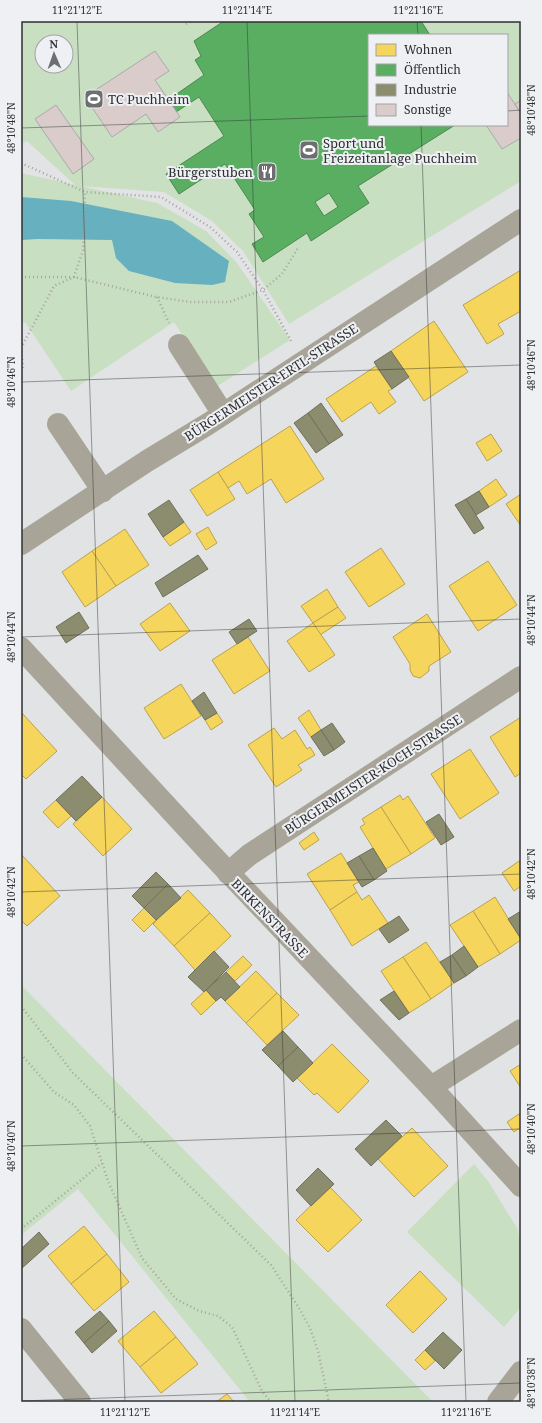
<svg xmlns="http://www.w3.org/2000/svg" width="542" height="1423" viewBox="0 0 542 1423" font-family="'Noto Serif',serif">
  <rect width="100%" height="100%" fill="#e1e3e5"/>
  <g fill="#c8dfc1" fill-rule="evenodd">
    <path d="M21 21H521V181L289 324 243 251 212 221 164 192 80 186 157 203 206 231 237 263 290 340 216 387 174 322 71 391 25 322 21 324V173L75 185 27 141 21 144ZM369 35H507V125H369ZM42 42H66V66H42Z"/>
    <polygon points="21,985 433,1402 250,1402 78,1189 21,1235"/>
    <polygon points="474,1164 488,1181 517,1228 521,1242 521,1307 504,1327 407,1232"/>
  </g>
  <polygon fill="#66b0bf" points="21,197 71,201 172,221 229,261 225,282 212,285 175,283 129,271 116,258 112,240 38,239 21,240"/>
  <g fill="#f6d55c" stroke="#baa34f">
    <polygon points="521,270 521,311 498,324 504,334 487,344 463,305"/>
    <polygon points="434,321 468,372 424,401 391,351"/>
    <polygon points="376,366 392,389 388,391 396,402 379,414 371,402 342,422 326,399"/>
    <polygon points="290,426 324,479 286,503 271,479 247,494 239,481 228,488 218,472"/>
    <polygon points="491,434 502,451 487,461 476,443"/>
    <polygon points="218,472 235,499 207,516 190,490"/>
    <polygon points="496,479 507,495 489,507 479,491"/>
    <polygon points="521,494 521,526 506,504"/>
    <polygon points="184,522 191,532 170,546 163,537"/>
    <polygon points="208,527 217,543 206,550 196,534"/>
    <polygon points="125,529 149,565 116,586 92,551"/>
    <polygon points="381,548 405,584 369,607 345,572"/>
    <polygon points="92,551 116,586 85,607 62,572"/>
    <polygon points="488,561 517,605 478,631 449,586"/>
    <polygon points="327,589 338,607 313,623 301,606"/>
    <polygon points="170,603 190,631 160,651 140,624"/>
    <polygon points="338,607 346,618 320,635 313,623"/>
    <polygon points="427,614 451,652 429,666 429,671 420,678 413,676 410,670 410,664 393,637"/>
    <polygon points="313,623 335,655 309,672 287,641"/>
    <polygon points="248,637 270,671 234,694 212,660"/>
    <polygon points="181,684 201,716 164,739 144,708"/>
    <polygon points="309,710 321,730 311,737 298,718"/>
    <polygon points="21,712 57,751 26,779 21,774"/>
    <polygon points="217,713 223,722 211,730 205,720"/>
    <polygon points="521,717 521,773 515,777 490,737"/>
    <polygon points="274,728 282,739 295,730 307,749 310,747 315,755 298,765 302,770 276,787 248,745"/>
    <polygon points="470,749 499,793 460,819 431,774"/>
    <polygon points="400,795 403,800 408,796 435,838 411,854 381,807"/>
    <polygon points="102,797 132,829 103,856 73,824"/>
    <polygon points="56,800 71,816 58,828 43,812"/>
    <polygon points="381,807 411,854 386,869 360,827 365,824 362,819"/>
    <polygon points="314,832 319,840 304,850 299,843"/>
    <polygon points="341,853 359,882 353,885 357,892 330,910 307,874"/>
    <polygon points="21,854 60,896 27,926 21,920"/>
    <polygon points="519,861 521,865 521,886 514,891 502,873"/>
    <polygon points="188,890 210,913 174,946 153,924"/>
    <polygon points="357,892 362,900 369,895 388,923 352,946 330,910"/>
    <polygon points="495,897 521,939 521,940 500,954 473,911"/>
    <polygon points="144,908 156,920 144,932 132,920"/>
    <polygon points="473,911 500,954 478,967 450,925"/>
    <polygon points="210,913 231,936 195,970 174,946"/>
    <polygon points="426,942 454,983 431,999 403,957"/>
    <polygon points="243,956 252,965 235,981 226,972"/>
    <polygon points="403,957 431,999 409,1013 381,971"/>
    <polygon points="256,971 277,993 246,1023 225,1001"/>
    <polygon points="206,990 216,1001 201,1015 191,1004"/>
    <polygon points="277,993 299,1015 267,1045 246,1023"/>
    <polygon points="332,1044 369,1081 338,1113 317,1093 314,1095 297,1078"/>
    <polygon points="521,1064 521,1088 510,1071"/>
    <polygon points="519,1114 521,1118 521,1127 514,1132 507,1122"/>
    <polygon points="412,1128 448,1166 414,1197 378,1159"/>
    <polygon points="330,1187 362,1220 328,1252 296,1220"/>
    <polygon points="84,1226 107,1254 71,1284 48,1256"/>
    <polygon points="107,1254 129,1282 94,1311 71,1284"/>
    <polygon points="420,1271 447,1299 413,1333 386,1305"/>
    <polygon points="154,1311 176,1337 140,1367 118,1341"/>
    <polygon points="176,1337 198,1364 161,1393 140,1367"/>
    <polygon points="425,1350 435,1361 425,1370 415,1360"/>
    <polygon points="227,1394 234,1402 216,1402"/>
  </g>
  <path fill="#5aae61" stroke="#4d8852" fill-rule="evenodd" d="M224 21H421L430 35H369V125H455L358 186 369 203 311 241 307 233 263 262 252 244 264 237 249 214 255 210 225 164 179 194 166 174 224 136 199 97 176 112 168 100 204 75 195 60 201 56 194 41ZM329 193 338 207 324 216 315 202Z"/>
  <g fill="#8c8c6e" stroke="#70705b">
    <polygon points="391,351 409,377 392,389 374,362"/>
    <polygon points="321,403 343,435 329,444 308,413"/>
    <polygon points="308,413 329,444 316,453 294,423"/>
    <polygon points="479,491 489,507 476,515 466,499"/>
    <polygon points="466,499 484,528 474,534 455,505"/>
    <polygon points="169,500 184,522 163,537 148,514"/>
    <polygon points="198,555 208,569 163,597 155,583"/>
    <polygon points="79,612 89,628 66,643 56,627"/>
    <polygon points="249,619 257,631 237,644 229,632"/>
    <polygon points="204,692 217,713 205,720 192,701"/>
    <polygon points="332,723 345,742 334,750 321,730"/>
    <polygon points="321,730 334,750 324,756 311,737"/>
    <polygon points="82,776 102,797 76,821 56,800"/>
    <polygon points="439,814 454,837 441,845 426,822"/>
    <polygon points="373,848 387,871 374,880 359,856"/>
    <polygon points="359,856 374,880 362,887 347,863"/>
    <polygon points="156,872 168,884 144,908 132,896"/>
    <polygon points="168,884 181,898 156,920 144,908"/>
    <polygon points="521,911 521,939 508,919"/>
    <polygon points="399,916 409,930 389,943 379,929"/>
    <polygon points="464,946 478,967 466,976 452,955"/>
    <polygon points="214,951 229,967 204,992 188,977"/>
    <polygon points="452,955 466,976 454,983 440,962"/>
    <polygon points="226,972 240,987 225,1001 221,997 216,1001 206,990"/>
    <polygon points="394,991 409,1013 399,1020 380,1000"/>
    <polygon points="283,1031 298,1047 278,1066 262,1050"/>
    <polygon points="298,1047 313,1063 293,1082 278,1066"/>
    <polygon points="386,1120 402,1136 371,1166 355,1149"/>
    <polygon points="318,1168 334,1184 311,1206 296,1190"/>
    <polygon points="39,1232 49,1244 21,1269 21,1249"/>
    <polygon points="100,1311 109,1321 84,1343 75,1332"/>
    <polygon points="109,1321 117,1331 92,1353 84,1343"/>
    <polygon points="443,1332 462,1350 444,1369 425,1350"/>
  </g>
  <g fill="#daccca" stroke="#aaaaab">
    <polygon points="155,51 169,71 155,80 180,117 158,132 146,114 112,137 85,97"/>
    <polygon points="507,92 521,114 521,138 502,149 486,125 507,125"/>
    <polygon points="521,100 521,114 515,104"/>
    <polygon points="56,105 94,159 73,174 35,119"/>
  </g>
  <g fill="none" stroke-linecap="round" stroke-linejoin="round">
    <g stroke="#a6a59d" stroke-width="2.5" stroke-dasharray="1 3" stroke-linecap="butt">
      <polyline points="186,24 192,21"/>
      <polyline points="21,163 85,192 161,197 210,227 237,252 263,290 291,341"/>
      <polyline points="21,277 74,277 156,297 190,302 229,302 263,290 282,274 298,248"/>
      <polyline points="157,297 169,323"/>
      <polyline points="23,368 21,348 54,286 74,277 83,250 85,192"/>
      <polyline points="21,1006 73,1073 271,1265 299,1308 310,1328 318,1351 329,1402"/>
      <polyline points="21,1054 54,1092 74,1105 90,1126 108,1181 142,1258 176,1299 199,1311 218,1316 232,1327 262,1391 271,1402"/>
      <polyline points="21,1229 102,1163"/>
    </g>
    <g stroke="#a8a498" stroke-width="22">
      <polyline points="179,345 223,414"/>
      <polyline points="58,424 103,491"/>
      <polyline points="21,544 147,461 208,424 521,220"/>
      <polyline points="21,648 210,853 431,1087 521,1186"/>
      <polyline points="228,873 249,855 521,677"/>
      <polyline points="431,1087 521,1030"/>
      <polyline points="21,1329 80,1402"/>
      <polyline points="498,1402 521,1372"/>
    </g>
  </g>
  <path fill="none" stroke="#2e2f30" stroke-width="1" stroke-opacity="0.45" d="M77 21 125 1402M247 21 295 1402M417 21 418 35M507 111 521 110M421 125 466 1402M21 128 369 116M21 382 521 365M21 637 521 619M21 892 521 874M21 1146 521 1129M21 1401 521 1383"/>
  <defs>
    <symbol id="stadium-square" viewBox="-11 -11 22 22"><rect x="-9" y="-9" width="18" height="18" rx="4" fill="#6d6e6f" stroke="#eef0f4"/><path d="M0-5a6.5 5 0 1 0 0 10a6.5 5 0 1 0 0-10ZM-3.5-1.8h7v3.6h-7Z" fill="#fff"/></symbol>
    <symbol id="restaurant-square" viewBox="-11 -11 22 22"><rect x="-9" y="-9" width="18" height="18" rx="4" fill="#6d6e6f" stroke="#eef0f4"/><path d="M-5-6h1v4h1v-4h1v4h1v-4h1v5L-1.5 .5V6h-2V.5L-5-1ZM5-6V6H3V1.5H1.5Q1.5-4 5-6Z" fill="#fff"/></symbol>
  </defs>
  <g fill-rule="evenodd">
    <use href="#stadium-square" x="83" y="88" width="22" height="22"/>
    <use href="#stadium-square" x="298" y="139" width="22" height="22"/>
    <use href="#restaurant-square" x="256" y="161" width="22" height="22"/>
  </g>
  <g text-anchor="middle" stroke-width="4" stroke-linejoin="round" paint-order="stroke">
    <g font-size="13" fill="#2e2f30" stroke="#eef0f4" text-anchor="start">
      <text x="108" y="104">TC Puchheim</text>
      <text x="323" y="148">Sport und<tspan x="323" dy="15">Freizeitanlage Puchheim</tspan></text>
      <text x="253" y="177" text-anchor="end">Bürgerstuben</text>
    </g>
    <g font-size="13" fill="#2e2f30" stroke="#eef0f4">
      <text transform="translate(271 382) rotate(-33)" y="5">BÜRGERMEISTER-ERTL-STRASSE</text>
      <text transform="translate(373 774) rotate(-33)" y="5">BÜRGERMEISTER-KOCH-STRASSE</text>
      <text transform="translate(270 918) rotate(46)" y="5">BIRKENSTRASSE</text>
    </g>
  </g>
  <rect width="542" height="1423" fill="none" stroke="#eef0f4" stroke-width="44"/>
  <rect x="368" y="34" width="140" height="92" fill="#eef0f4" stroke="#a1a3a6"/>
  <rect x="376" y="44" width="20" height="12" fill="#f6d55c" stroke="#a1a3a6"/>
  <text x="404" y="54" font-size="12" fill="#2e2f30">Wohnen</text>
  <rect x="376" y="64" width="20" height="12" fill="#5aae61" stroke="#a1a3a6"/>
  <text x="404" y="74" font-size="12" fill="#2e2f30">Öffentlich</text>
  <rect x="376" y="84" width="20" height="12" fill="#8c8c6e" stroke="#a1a3a6"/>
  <text x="404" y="94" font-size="12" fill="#2e2f30">Industrie</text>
  <rect x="376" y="104" width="20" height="12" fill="#daccca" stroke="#a1a3a6"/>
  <text x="404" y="114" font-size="12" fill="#2e2f30">Sonstige</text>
  <g transform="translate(54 54) rotate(358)"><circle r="19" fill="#eef0f4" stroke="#a1a3a6"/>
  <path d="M0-3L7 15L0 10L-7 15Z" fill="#6d6e6f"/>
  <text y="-6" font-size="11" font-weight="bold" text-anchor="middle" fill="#2e2f30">N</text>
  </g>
  <rect x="22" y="22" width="498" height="1379" fill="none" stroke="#2e2f30" stroke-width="1.5"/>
  <g font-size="10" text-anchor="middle" fill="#2e2f30">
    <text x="77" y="14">11°21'12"E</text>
    <text x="247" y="14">11°21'14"E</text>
    <text x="418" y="14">11°21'16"E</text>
    <text transform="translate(531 110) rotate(-90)" y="4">48°10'48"N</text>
    <text transform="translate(11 128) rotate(-90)" y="4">48°10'48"N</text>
    <text transform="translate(531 365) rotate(-90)" y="4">48°10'46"N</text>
    <text transform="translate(11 382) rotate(-90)" y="4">48°10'46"N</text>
    <text transform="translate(531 620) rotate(-90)" y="4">48°10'44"N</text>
    <text transform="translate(11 637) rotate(-90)" y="4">48°10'44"N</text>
    <text transform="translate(531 874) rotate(-90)" y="4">48°10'42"N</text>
    <text transform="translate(11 892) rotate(-90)" y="4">48°10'42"N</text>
    <text transform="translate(531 1129) rotate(-90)" y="4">48°10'40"N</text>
    <text transform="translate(11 1146) rotate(-90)" y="4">48°10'40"N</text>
    <text transform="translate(531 1383) rotate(-90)" y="4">48°10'38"N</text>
    <text x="125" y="1416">11°21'12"E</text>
    <text x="295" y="1416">11°21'14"E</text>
    <text x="466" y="1416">11°21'16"E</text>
  </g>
</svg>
